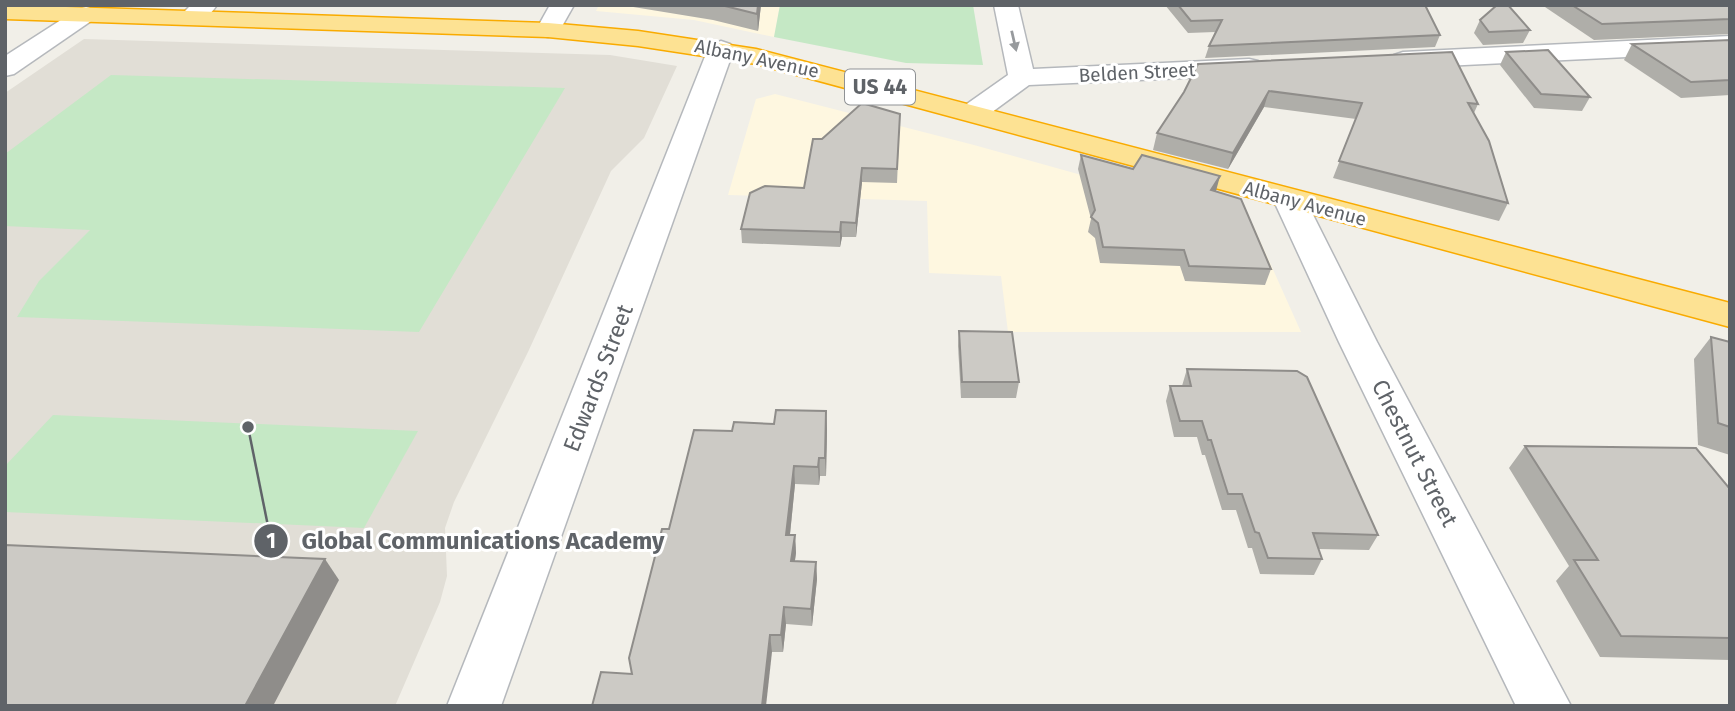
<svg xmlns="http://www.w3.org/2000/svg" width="1735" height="711" viewBox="0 0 1735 711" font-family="'Fira Sans',sans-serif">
  <rect width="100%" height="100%" fill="#f1efe8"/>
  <g fill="#fef7e0">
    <polygon points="599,5 780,5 774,37 694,20 596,11"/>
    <polygon points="775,94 974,145 1243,220 1254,227 1301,332 1008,332 1001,276 929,273 927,201 728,195 756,99"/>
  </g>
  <polygon fill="#e1ded6" points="84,39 610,55 677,66 644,138 611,171 528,352 454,502 445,528 447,576 440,602 395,706 5,706 5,93"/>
  <g fill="#c5e8c5">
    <polygon points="780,5 973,5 983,65 906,63 774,37"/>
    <polygon points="111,75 565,88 419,332 17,317 39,281 90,230 5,226 5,154"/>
    <polygon points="53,415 418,431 364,528 5,512 5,466"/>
  </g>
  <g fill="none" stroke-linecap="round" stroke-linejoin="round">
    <defs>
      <g id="minor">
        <path d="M191 5H217C208 18 197 27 181 23L178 18Z"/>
        <polygon points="550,5 574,5 557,35 548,37 539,35 536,30"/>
        <polygon points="994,5 1018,5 1033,69 1249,59 1258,61 1262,67 1258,73 1249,75 1029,85 984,118 974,120 964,118 960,112 964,106 1008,75"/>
        <polygon points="86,7 94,9 98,14 94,19 14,74 5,76 5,56 78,9"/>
        <polygon points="1730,36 1730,52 1403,68 1394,65 1390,60 1394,55 1403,52"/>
        <polygon points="721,41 730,44 734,49 501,706 447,706 708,49 712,44"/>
        <polygon points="1289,189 1300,192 1305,199 1377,342 1571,706 1516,706 1339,342 1273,199 1278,192"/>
      </g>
      <polygon id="highway" points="5,5 548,23 638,31 756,49 1730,303 1730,327 756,64 638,46 548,37 5,19"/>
    </defs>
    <use href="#minor" stroke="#b5b8bc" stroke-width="3"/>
    <use href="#highway" stroke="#f9ab00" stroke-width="3"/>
    <use href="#minor" fill="#fff" fill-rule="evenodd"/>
    <use href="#highway" fill="#fde293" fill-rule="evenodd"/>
  </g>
  <g fill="#afaea9">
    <polygon points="621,5 761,5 758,31 713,20"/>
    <polygon points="1165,5 1425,5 1440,35 1435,47 1205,58 1209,46 1215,32 1188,33"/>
    <polygon points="1542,5 1730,5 1730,34 1594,40"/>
    <polygon points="1480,20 1530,30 1523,43 1483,45 1474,33"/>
    <polygon points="1730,40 1730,95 1681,98 1624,60 1632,44"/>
    <polygon points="1506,52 1590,97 1582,111 1534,108 1500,65"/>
    <polygon points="1198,64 1478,104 1474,113 1508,203 1499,221 1333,178 1356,119 1264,107 1228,169 1153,150 1157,133 1184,92"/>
    <polygon points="900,114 897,183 862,182 856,237 842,237 840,247 742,243 741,229 804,188 822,139"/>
    <polygon points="1081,155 1215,192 1271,269 1265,285 1185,281 1180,266 1100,263 1095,238 1088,232 1091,219 1078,169"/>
    <polygon points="959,331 1019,382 1016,398 961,398 958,346"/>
    <polygon points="1711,337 1730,342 1730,455 1698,445 1694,359"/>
    <polygon points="1187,369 1378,535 1369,550 1319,549 1322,559 1314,575 1260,574 1252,548 1248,548 1236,510 1222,510 1205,455 1202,455 1197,437 1174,437 1166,401 1170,386 1182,386"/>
    <polygon points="826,411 827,429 826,476 820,476 819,485 795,484 790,535 795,535 796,553 795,561 816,562 817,579 812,626 786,624 783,652 772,652 632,674 669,529 732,431 774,424"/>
    <polygon points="1525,446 1730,489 1730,660 1600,657 1556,581 1569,566 1509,468"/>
  </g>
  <g fill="#8f8d8a">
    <polygon points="758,5 761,5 758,31 757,14"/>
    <polygon points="1269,91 1264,107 1228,169 1233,153"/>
    <polygon points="862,168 862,182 856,237 856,223"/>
    <polygon points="1220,176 1216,191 1207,205 1211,190"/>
    <polygon points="841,222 842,237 840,247 840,232"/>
    <polygon points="826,411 827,429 826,476 825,458"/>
    <polygon points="819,458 820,476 819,485 818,467"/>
    <polygon points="794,466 795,484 788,553 786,535"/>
    <polygon points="795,535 796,553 792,578 791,561"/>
    <polygon points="325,559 339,580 273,706 245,706"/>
    <polygon points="816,562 817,579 812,626 811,609"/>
    <polygon points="784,607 786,624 783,652 781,635"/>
    <polygon points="770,635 772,652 766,706 762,706"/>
  </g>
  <g fill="#cccac5" stroke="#8f8d8a" stroke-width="2">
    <polygon points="721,5 758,5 757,14"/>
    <polygon points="1178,5 1425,5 1440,35 1209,46 1222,20 1191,21"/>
    <polygon points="1497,5 1508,5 1530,30 1489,32 1480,20"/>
    <polygon points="1572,5 1730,5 1730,19 1602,24"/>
    <polygon points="1730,40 1730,80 1691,82 1632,44"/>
    <polygon points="1548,50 1590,97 1541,94 1506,52"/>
    <polygon points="1452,52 1478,104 1468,103 1489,141 1508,203 1339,161 1362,103 1269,91 1233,153 1157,133 1184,92 1198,64"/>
    <polygon points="862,103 900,114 897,169 862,168 856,223 841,222 840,232 741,229 750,193 765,186 804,188 813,139 822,139"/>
    <polygon points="1081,155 1133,169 1142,155 1220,176 1211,190 1241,199 1271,269 1189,266 1184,250 1103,247 1098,223 1091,217 1095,210"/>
    <polygon points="959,331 1012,332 1019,382 962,382"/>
    <polygon points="1711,337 1730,342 1730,427 1718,423"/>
    <polygon points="1187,369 1297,371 1307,377 1378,535 1313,533 1322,559 1268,558 1259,533 1255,532 1242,494 1228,494 1211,440 1208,440 1202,421 1180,421 1170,386 1191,386"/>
    <polygon points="776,410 826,411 825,458 819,458 818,467 794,466 786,535 795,535 791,561 816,562 811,609 784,607 781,635 770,635 762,706 592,706 601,672 632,674 629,658 662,529 669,529 694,430 732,431 734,422 774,424"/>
    <polygon points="1525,446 1696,448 1730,489 1730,638 1621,636 1574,560 1598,560"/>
    <polygon points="5,545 325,559 245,706 5,706"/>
  </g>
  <defs><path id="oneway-solid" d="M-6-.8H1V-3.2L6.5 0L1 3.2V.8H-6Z" transform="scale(1.75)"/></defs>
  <use fill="#979a9d" href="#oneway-solid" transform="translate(1014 41) rotate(77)"/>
  <g text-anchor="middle" stroke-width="6" stroke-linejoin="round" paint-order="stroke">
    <g font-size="19" fill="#5f6368" stroke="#fff">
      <text transform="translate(757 58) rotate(12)" y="7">Albany Avenue</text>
      <text transform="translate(1137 72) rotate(-3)" y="7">Belden Street</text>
      <text transform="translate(1305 203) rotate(15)" y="7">Albany Avenue</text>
    </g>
    <rect fill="#fff" stroke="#8f9295" stroke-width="2" x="845" y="69.5" width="70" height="35" rx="5"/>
    <g font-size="21" font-weight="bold" fill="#5f6368">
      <text x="880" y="94">US 44</text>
    </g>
    <g font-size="23" fill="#5f6368" stroke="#fff">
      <text transform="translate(598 378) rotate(-69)" y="8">Edwards Street</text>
      <text transform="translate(1415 453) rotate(63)" y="8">Chestnut Street</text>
    </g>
  </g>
  <path fill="none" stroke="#5f6368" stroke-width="2.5" d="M248 427L271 541"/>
  <g fill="#5f6368" stroke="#fff" stroke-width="2.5">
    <circle cx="248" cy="427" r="7"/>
    <circle cx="271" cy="541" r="18"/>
  </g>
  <g font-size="21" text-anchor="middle" font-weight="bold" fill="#fff">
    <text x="271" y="548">1</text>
  </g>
  <g font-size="24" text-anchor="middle" font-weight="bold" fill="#5f6368" stroke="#fff" stroke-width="6" stroke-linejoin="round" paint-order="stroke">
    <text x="483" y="549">Global Communications Academy</text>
  </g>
  <rect width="1735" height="711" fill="none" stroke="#5f6368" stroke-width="14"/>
</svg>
